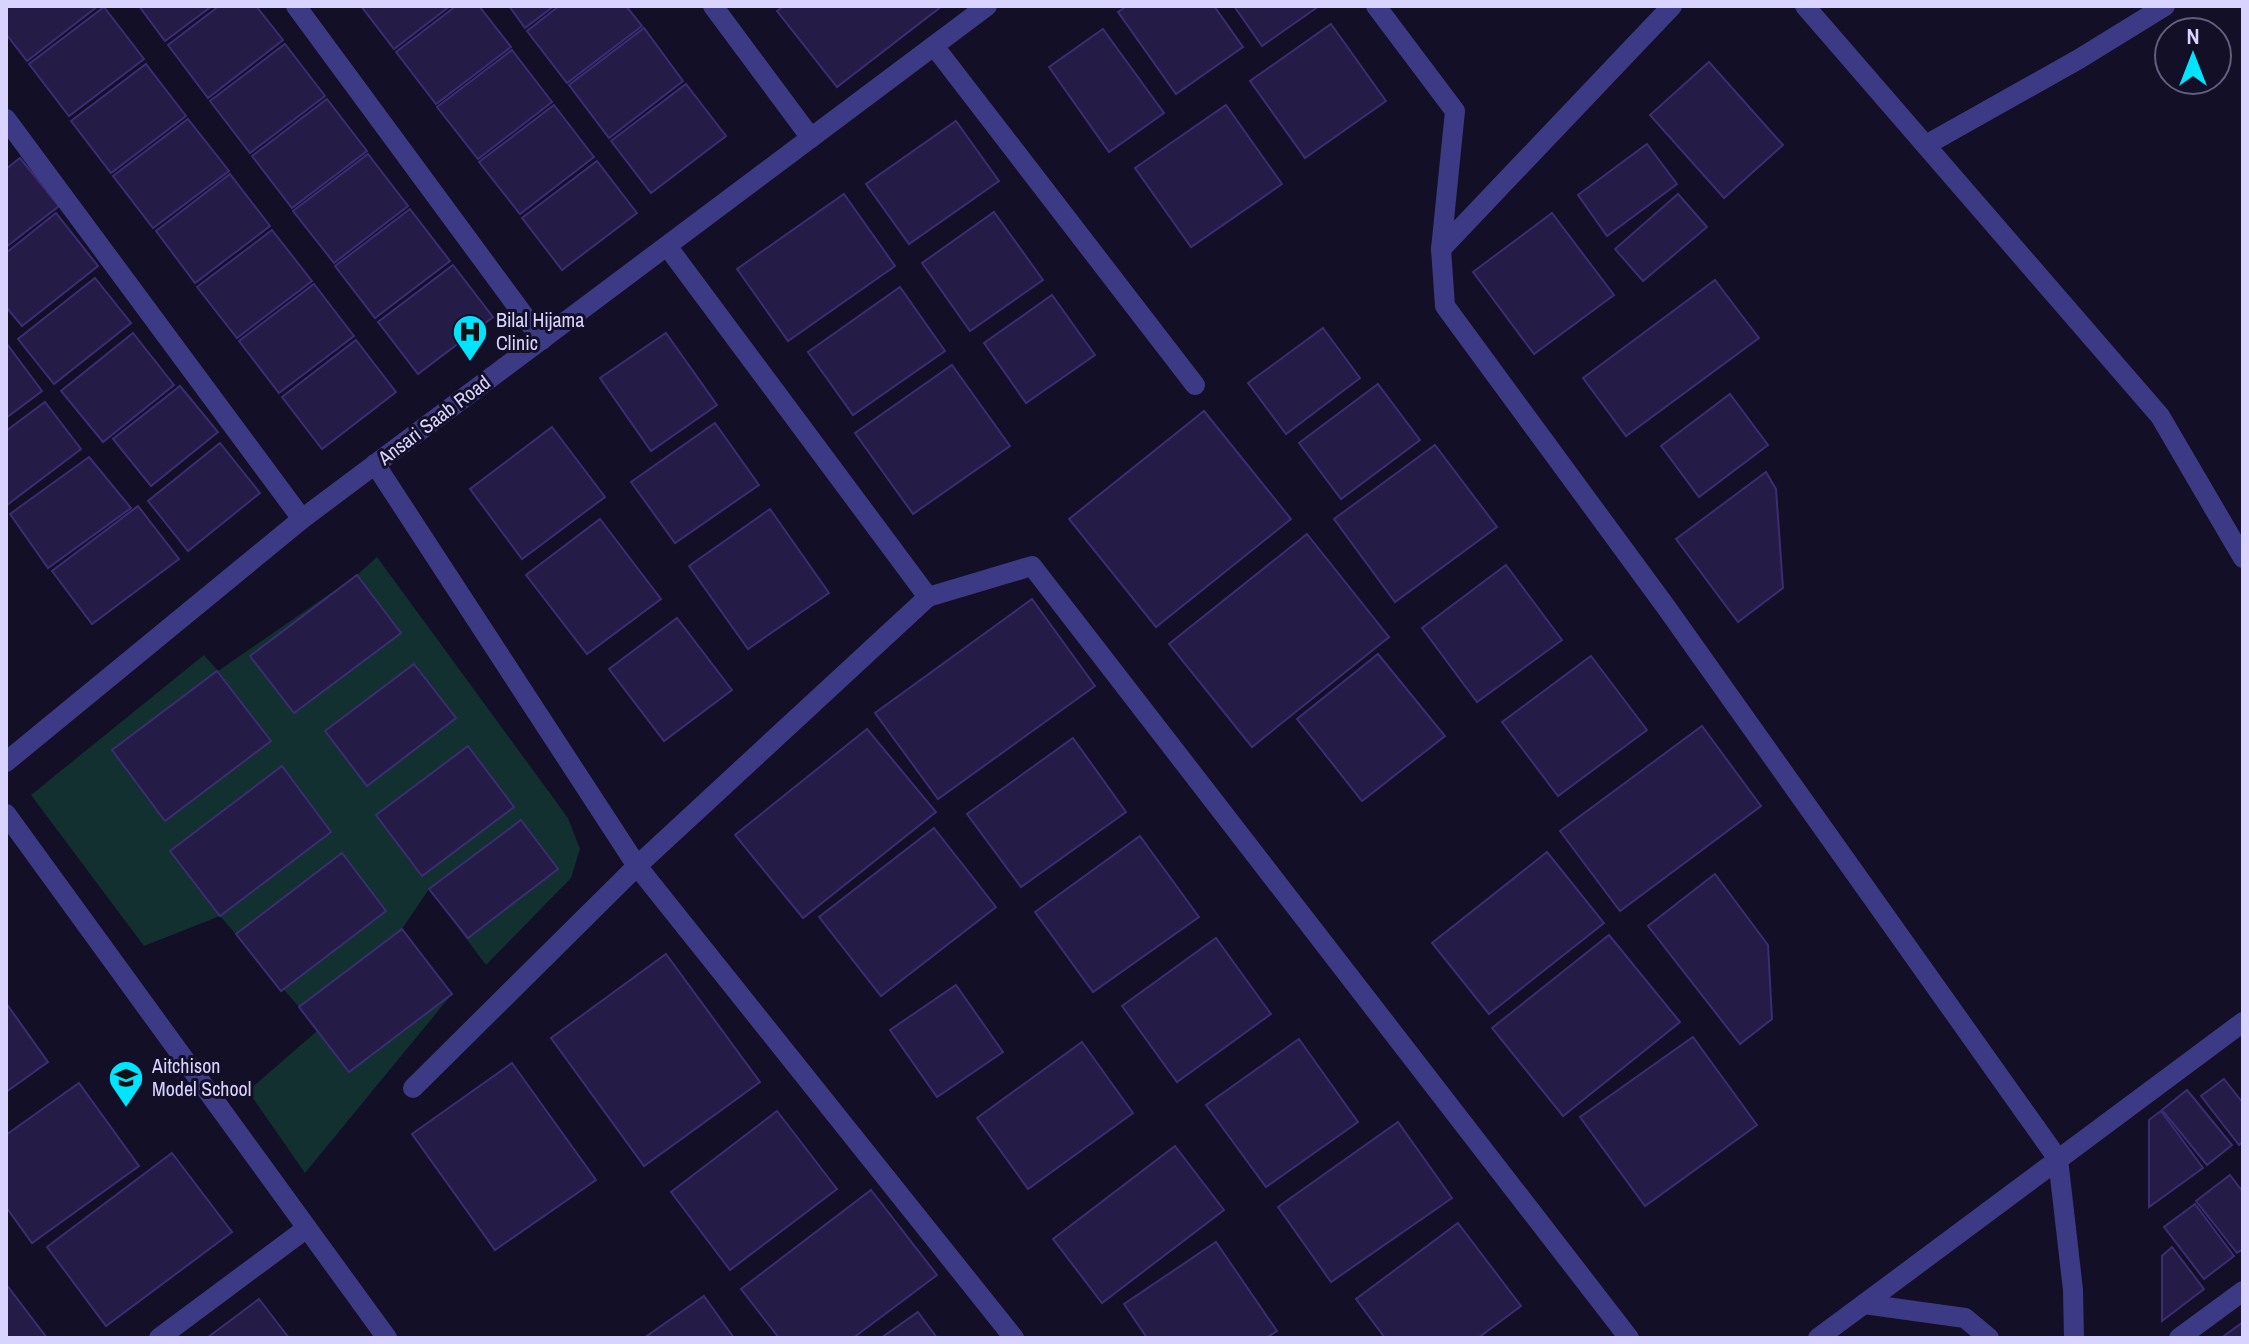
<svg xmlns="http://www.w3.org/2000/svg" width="2249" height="1344" viewBox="0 0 2249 1344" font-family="'Archivo Narrow',sans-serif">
  <rect width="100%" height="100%" fill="#130f26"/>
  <polygon fill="#12302f" points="377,557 568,818 580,849 571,878 486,965 429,889 402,929 452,994 305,1173 248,1091 317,1031 299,1007 220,916 144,946 31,795 204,655 218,671 357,575"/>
  <g fill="#241b47" stroke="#3b2d73" stroke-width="2">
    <polygon points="6,6 98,6 27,61 6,34"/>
    <polygon points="139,6 212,6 165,41"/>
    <polygon points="219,6 256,6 283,40 208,98 168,45"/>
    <polygon points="361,6 450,6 394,49"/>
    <polygon points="456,6 479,6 511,47 436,104 396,52"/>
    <polygon points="509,6 554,6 525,28"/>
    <polygon points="559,6 626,6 642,26 567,83 527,31"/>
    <polygon points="784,6 942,6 837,87 777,11"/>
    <polygon points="1127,6 1214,6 1243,47 1176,94 1118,12"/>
    <polygon points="1234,6 1319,6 1262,46"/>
    <polygon points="104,7 144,59 69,116 29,64"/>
    <polygon points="1331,24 1386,101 1305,158 1250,81"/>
    <polygon points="644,28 683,81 609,138 569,85"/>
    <polygon points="1103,29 1164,113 1109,152 1049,67"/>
    <polygon points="285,44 325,96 250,153 210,101"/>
    <polygon points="512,50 552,102 478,159 437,107"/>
    <polygon points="1709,62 1783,145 1724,198 1650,115"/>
    <polygon points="146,64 186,116 111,173 71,121"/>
    <polygon points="686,84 726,136 651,193 611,141"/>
    <polygon points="327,99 367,151 292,208 252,156"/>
    <polygon points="554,105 594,157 520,214 479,162"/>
    <polygon points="1226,105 1282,184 1191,247 1135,168"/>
    <polygon points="188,119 229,171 153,228 113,176"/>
    <polygon points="956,121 999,181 909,244 866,184"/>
    <polygon points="1647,144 1677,184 1607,236 1578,195"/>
    <polygon points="368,154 408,206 334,263 293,211"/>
    <polygon points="20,158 59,206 6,247 6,169"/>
    <polygon points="597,161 637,213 562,270 522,218"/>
    <polygon points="230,174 270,226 195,283 156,231"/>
    <polygon points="844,194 895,266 788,341 737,269"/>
    <polygon points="1678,194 1707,227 1643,281 1615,249"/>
    <polygon points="410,209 450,261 375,318 335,266"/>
    <polygon points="994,212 1043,280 970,331 922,263"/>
    <polygon points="56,213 98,266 22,326 6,307 6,253"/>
    <polygon points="1552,213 1614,295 1534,354 1473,272"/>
    <polygon points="272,230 312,281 237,338 197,287"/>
    <polygon points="453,265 493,317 418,374 378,322"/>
    <polygon points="95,278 131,323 54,384 18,339"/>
    <polygon points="1715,280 1759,338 1626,436 1583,378"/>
    <polygon points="314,284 354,336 279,393 239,341"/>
    <polygon points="900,287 945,351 853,415 808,352"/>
    <polygon points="1052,295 1095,355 1026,403 984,343"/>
    <polygon points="1323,328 1360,378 1286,434 1248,383"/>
    <polygon points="133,333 174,385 103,442 61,391"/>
    <polygon points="666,333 717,405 651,451 600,378"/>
    <polygon points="356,340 396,392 322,449 282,397"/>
    <polygon points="7,344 42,391 6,418 6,345"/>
    <polygon points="952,365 1010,446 913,514 855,433"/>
    <polygon points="1378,384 1420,440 1341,499 1299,443"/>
    <polygon points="180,386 218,432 151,486 113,439"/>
    <polygon points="1730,394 1768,445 1699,497 1661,446"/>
    <polygon points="45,402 81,449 7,505 6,431"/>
    <polygon points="1204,411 1291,519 1156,627 1069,519"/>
    <polygon points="715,423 759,485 675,543 631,482"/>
    <polygon points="552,427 605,497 522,559 470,489"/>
    <polygon points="220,443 260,493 188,551 148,501"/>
    <polygon points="1435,445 1497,527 1395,602 1334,519"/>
    <polygon points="89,457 131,508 48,568 10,514"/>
    <polygon points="1766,472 1776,489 1783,588 1738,622 1676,539"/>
    <polygon points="138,506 179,559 92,624 52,571"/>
    <polygon points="770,509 829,593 748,649 689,566"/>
    <polygon points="600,519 661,599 587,654 526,575"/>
    <polygon points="1307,534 1389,637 1252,747 1169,644"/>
    <polygon points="1506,565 1562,640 1477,702 1422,628"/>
    <polygon points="357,575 401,633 294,713 250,656"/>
    <polygon points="1032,599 1095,686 938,799 875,713"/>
    <polygon points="677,618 732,690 664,741 609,669"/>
    <polygon points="1378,654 1445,736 1362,801 1297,719"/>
    <polygon points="1591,656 1647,730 1558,796 1502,722"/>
    <polygon points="414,664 456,718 367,786 325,731"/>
    <polygon points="217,671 271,741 165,821 112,750"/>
    <polygon points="1702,726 1761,806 1620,911 1560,831"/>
    <polygon points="867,729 936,812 803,918 735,835"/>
    <polygon points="1073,738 1126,812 1021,887 967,814"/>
    <polygon points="468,746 514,807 422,876 376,815"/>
    <polygon points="282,766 331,832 220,916 170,851"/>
    <polygon points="521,820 558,869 468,938 429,889"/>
    <polygon points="934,828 996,907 881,996 819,917"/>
    <polygon points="1140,836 1199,917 1093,992 1035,912"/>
    <polygon points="1547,852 1604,923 1489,1014 1432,943"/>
    <polygon points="342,853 386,911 281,991 236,934"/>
    <polygon points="1715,874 1768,945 1772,1019 1740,1044 1648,926"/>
    <polygon points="402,929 452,994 349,1072 299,1007"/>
    <polygon points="1609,935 1680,1022 1563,1116 1492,1028"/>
    <polygon points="1216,938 1271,1014 1177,1082 1122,1006"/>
    <polygon points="666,954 760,1082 644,1166 551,1038"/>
    <polygon points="956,985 1003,1052 937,1097 890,1030"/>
    <polygon points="6,1003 48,1062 6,1092"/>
    <polygon points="1693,1037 1757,1125 1645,1206 1580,1117"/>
    <polygon points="1299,1039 1358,1122 1266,1187 1206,1105"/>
    <polygon points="1082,1042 1133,1113 1028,1189 977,1118"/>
    <polygon points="512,1063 596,1180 495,1250 412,1134"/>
    <polygon points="2224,1079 2243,1103 2243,1141 2239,1145 2201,1096"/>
    <polygon points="79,1083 139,1166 32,1243 6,1207 6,1135"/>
    <polygon points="2187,1090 2232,1145 2207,1165 2162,1110"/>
    <polygon points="777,1111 837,1189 730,1270 671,1192"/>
    <polygon points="2161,1111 2203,1168 2149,1207 2149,1120"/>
    <polygon points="1398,1122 1452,1198 1331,1282 1278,1207"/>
    <polygon points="1175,1146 1224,1210 1102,1303 1053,1239"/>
    <polygon points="172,1153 232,1232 106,1326 47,1247"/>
    <polygon points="2230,1175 2243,1192 2243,1249 2237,1253 2196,1201"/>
    <polygon points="871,1190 937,1275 853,1338 779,1338 741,1289"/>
    <polygon points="2195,1204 2234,1256 2204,1279 2164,1227"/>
    <polygon points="1458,1223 1521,1306 1478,1338 1385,1338 1356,1299"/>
    <polygon points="1216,1242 1277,1331 1266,1338 1147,1338 1124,1304"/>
    <polygon points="2172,1247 2204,1289 2162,1321 2162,1256"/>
    <polygon points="6,1284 47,1338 6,1338"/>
    <polygon points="704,1296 734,1338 644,1338"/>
    <polygon points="259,1299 289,1338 207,1338"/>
    <polygon points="918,1312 937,1338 881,1338"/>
    <polygon points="2243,1322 2243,1338 2225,1338 2224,1336"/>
  </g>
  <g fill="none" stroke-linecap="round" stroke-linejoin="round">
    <g stroke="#3d3a85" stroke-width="20">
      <polyline points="1805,6 2160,416 2243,558"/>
      <polyline points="1926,145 2079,59 2165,6"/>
    </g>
    <g stroke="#3d3a85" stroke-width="20">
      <polyline points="296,6 542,340"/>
      <polyline points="713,6 811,138"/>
      <polyline points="1376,6 1455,111 1441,249 1445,306 1666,607 2058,1159 2073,1290 2074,1338"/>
      <polyline points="934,46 1195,385"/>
      <polyline points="6,119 302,519"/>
      <polyline points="667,246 928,597 1032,566 1629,1338"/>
      <polyline points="1441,249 1672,6"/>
      <polyline points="375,464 637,866 1014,1338"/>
      <polyline points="413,1088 637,866 928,597"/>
      <polyline points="1864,1304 2243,1022"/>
      <polyline points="159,1338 307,1228"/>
      <polyline points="1818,1338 1864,1304 1965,1318 1989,1338"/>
      <polyline points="2179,1338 2243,1291"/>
    </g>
    <g stroke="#3d3a85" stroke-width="20">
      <polyline points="6,762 302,519 987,6"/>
      <polyline points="6,814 387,1338"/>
    </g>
  </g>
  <defs>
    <symbol id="hospital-pin" viewBox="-11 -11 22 30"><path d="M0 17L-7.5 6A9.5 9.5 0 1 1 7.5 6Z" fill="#00e5ff" stroke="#130f26"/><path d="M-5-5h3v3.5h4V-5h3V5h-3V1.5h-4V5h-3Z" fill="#111"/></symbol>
    <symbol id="school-pin" viewBox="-11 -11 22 30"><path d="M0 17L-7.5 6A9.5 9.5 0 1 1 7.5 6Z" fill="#00e5ff" stroke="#130f26"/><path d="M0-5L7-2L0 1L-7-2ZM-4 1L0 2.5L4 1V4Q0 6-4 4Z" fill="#111"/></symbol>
  </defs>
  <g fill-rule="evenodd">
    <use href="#hospital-pin" x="450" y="312" width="40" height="54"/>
    <use href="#school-pin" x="106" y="1058" width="40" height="54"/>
  </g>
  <g text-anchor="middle" stroke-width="6" stroke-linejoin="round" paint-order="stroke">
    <g font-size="20" fill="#d9d4ff" stroke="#130f26" text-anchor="start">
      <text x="496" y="327">Bilal Hijama<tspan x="496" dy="23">Clinic</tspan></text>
      <text x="152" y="1073">Aitchison<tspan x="152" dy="23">Model School</tspan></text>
    </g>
    <g font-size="20" fill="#d9d4ff" stroke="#130f26">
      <text transform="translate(434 420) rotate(-37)" y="7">Ansari Saab Road</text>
    </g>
  </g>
  <rect width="2249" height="1344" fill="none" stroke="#d9d4ff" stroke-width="16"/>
  <g transform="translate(2193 56)"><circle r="38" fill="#130f26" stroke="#625e7d" stroke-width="2"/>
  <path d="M0-6L14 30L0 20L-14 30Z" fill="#00e5ff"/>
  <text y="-12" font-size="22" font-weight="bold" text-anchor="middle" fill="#d9d4ff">N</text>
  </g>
</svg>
